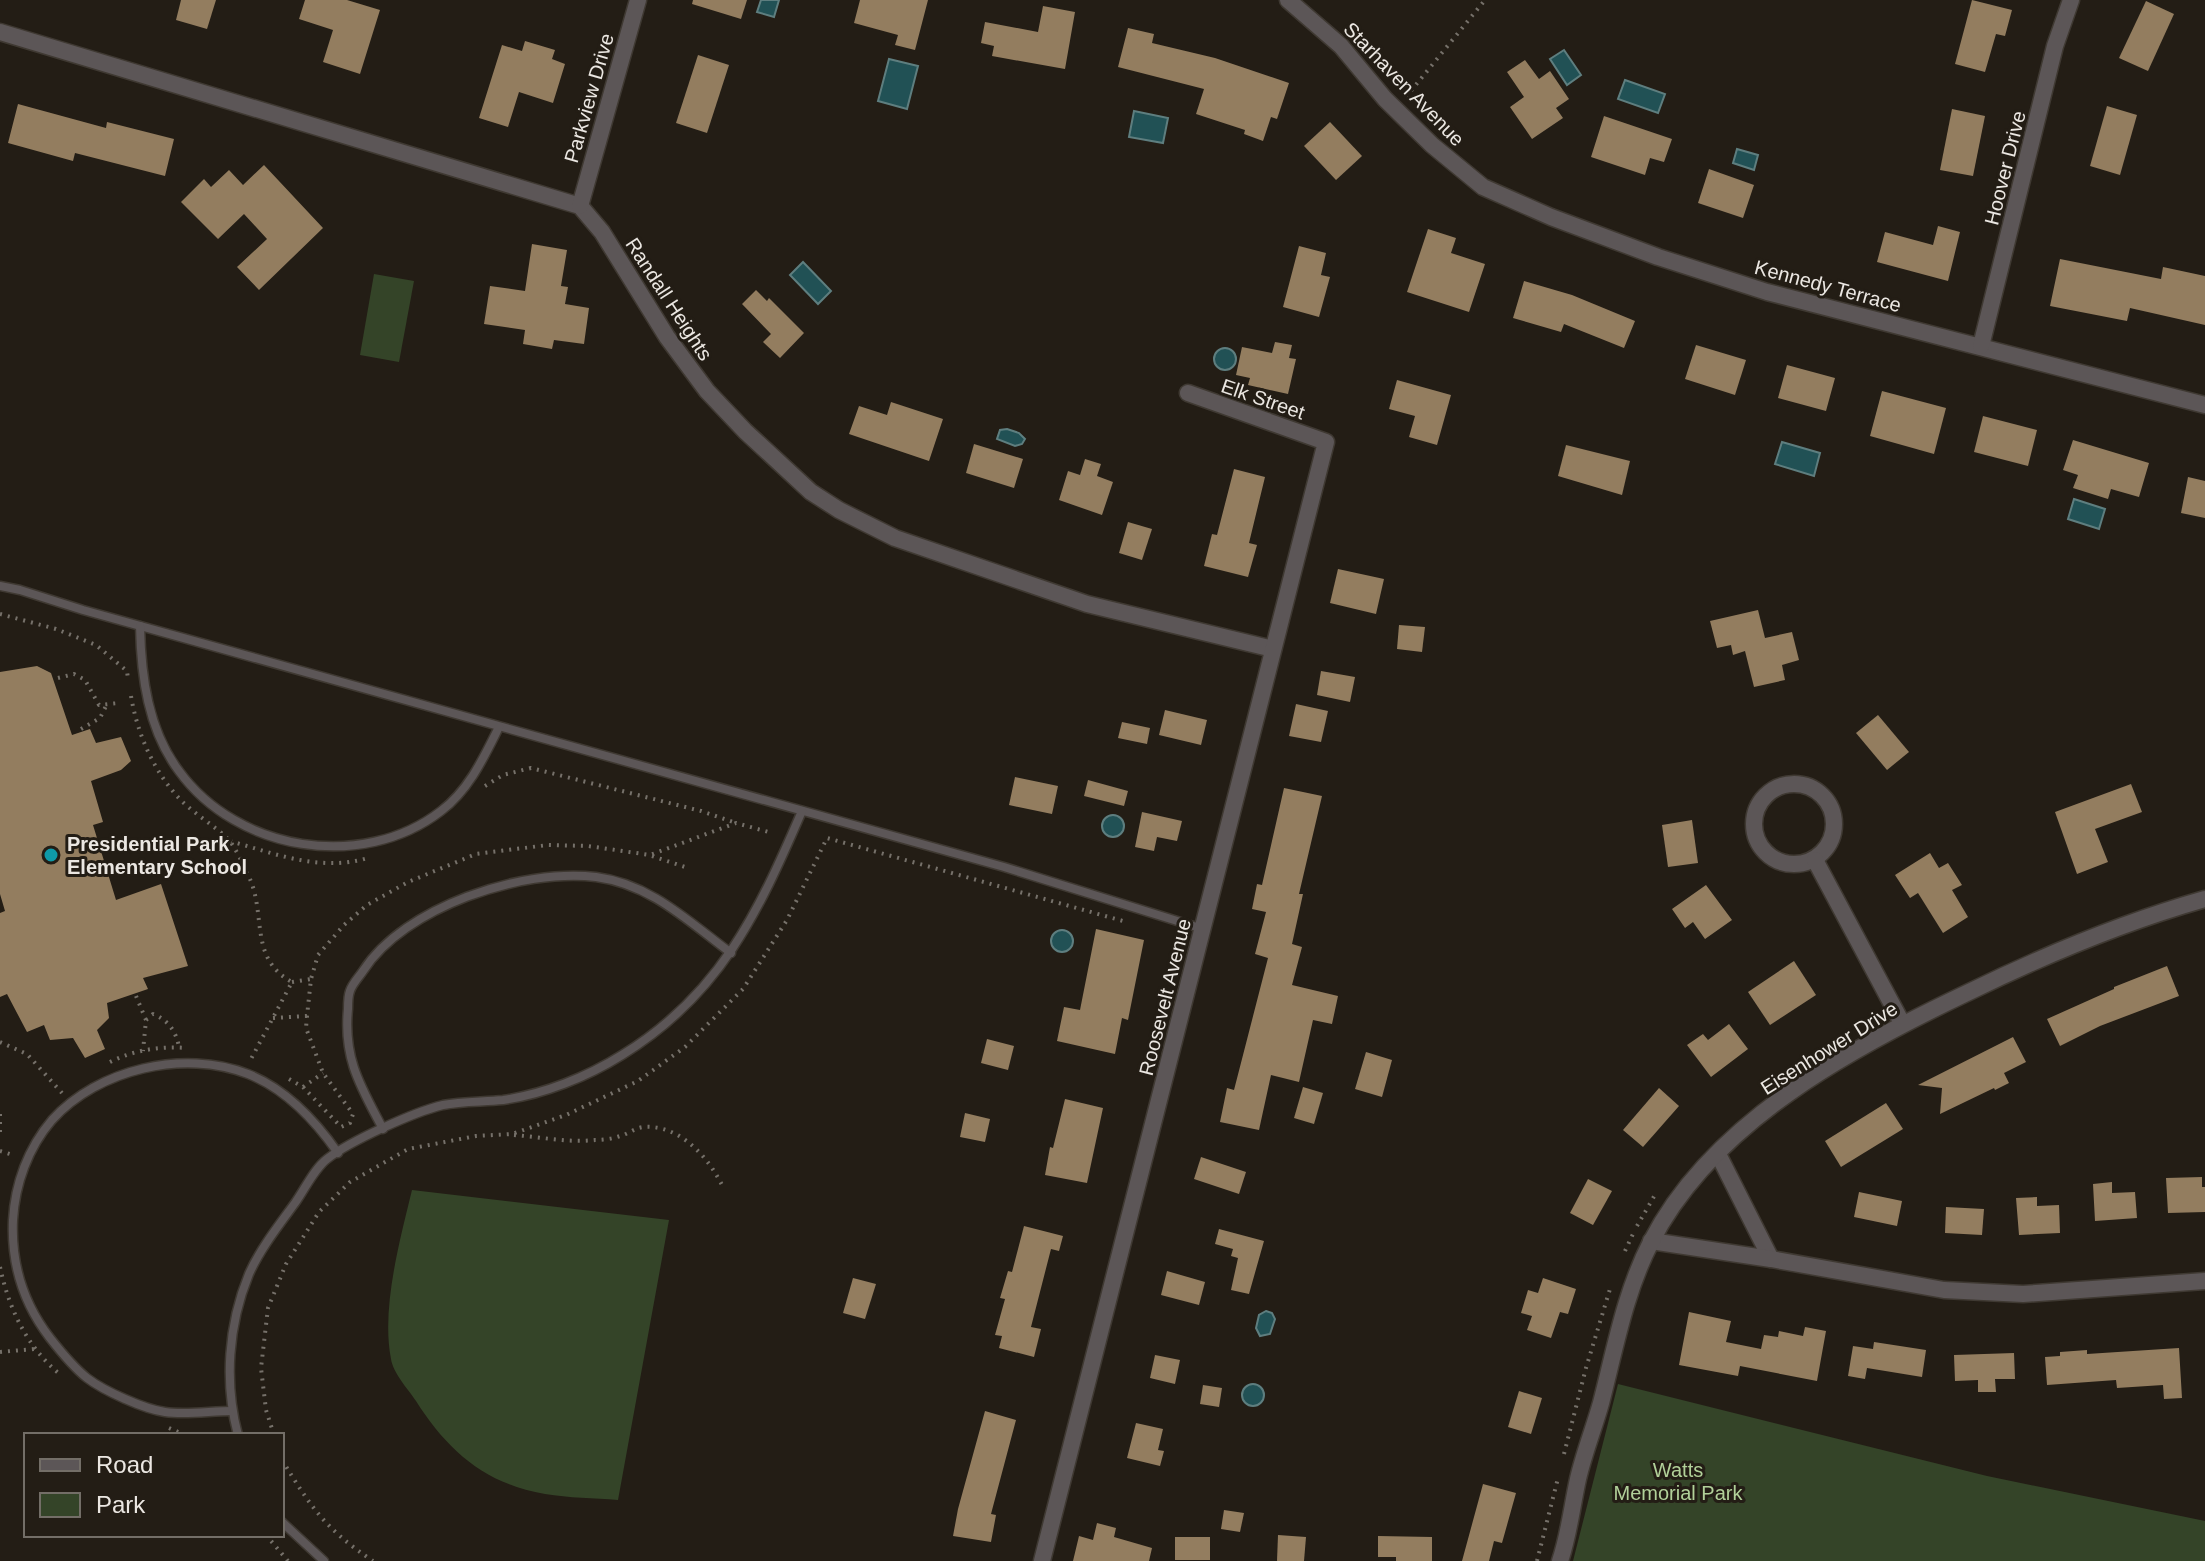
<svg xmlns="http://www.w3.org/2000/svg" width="2205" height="1561" viewBox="0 0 2205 1561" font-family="Arial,sans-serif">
  <rect width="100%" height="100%" fill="#231d15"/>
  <g fill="#344428">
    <polygon points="374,274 414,281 399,362 360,355"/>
    <path d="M412 1190 669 1220 618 1500C594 1498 569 1498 545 1494 485 1484 447 1450 416 1401 408 1389 393 1373 391 1359 381 1308 400 1240 412 1190Z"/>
    <polygon points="1618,1384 1987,1476 2205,1521 2205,1561 1573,1561"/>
  </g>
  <g fill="#215155" stroke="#5e7e7f" stroke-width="2">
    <polygon points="761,0 779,0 774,17 757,12"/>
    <polygon points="1564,50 1581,75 1567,85 1550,59"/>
    <polygon points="889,59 918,66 907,109 878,101"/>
    <polygon points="1625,80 1665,94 1658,113 1618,99"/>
    <polygon points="1134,111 1168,118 1163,143 1129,137"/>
    <polygon points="1737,149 1758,155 1754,170 1733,163"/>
    <polygon points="803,262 831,291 818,304 790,275"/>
    <circle cx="1225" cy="359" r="11"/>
    <polygon points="1007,429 1019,433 1025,439 1022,444 1015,446 997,439 1000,430"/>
    <polygon points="1782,442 1820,453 1814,476 1775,464"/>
    <polygon points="2074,499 2105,509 2099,529 2068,519"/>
    <circle cx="1113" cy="826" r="11"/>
    <circle cx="1062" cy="941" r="11"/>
    <polygon points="1266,1311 1272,1313 1275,1319 1270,1334 1260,1336 1256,1328 1259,1315"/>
    <circle cx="1253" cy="1395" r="11"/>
  </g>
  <g fill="#937d5f">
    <polygon points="181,0 216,0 207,29 176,20"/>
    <polygon points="305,0 347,0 380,10 360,74 323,62 333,30 299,19"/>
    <polygon points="693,0 747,0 741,19 692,4"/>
    <polygon points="860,0 928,0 915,50 895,45 898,35 854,23"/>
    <polygon points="1972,0 2012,10 2005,36 1996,34 1985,72 1955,64"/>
    <polygon points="2146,1 2174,14 2148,71 2119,58"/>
    <polygon points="1043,6 1075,12 1065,69 992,56 994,46 981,43 985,22 1038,32"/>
    <polygon points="1128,28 1154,34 1152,43 1215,58 1289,83 1277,119 1271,117 1263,141 1244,134 1245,130 1196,114 1204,89 1118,67"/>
    <polygon points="525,41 555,50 552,59 565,64 553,103 519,92 508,127 479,118 502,45 522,51"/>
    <polygon points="698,55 729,65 707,133 676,123"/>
    <polygon points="1525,60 1539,79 1550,71 1569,99 1556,108 1563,118 1532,139 1510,107 1524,97 1507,72"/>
    <polygon points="18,104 106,128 107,122 174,139 165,176 75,153 73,161 8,143"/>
    <polygon points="2107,106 2137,115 2120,175 2090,166"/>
    <polygon points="1952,109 1985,116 1973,176 1940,170"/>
    <polygon points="1604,116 1672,139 1664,162 1650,158 1645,175 1591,157"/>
    <polygon points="1330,122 1362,156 1336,180 1304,146"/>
    <polygon points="264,165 323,228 259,290 237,267 267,239 244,214 218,239 181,202 204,179 211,187 229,170 243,185"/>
    <polygon points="1709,169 1754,185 1743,218 1698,203"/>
    <polygon points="1938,226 1960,232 1948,281 1877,262 1885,232 1933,245"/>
    <polygon points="1428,229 1456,238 1451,253 1485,264 1469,312 1407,292"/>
    <polygon points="532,244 567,250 561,286 568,287 565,304 589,308 584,344 554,340 552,349 523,344 525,330 484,324 490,286 525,291"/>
    <polygon points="1299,246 1326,253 1321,275 1330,277 1319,317 1283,307"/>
    <polygon points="2060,259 2161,279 2163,267 2205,276 2205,325 2130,308 2127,321 2050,306"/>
    <polygon points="1524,281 1572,295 1635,321 1624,348 1564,324 1561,332 1513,318"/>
    <polygon points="756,290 767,301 769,298 804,333 780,358 763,342 771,334 742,304"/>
    <polygon points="1275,342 1292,345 1289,358 1296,359 1288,394 1248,385 1250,378 1236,375 1242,347 1272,353"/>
    <polygon points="1696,345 1746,360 1735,395 1685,379"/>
    <polygon points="1787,365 1835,378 1826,411 1778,398"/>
    <polygon points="1397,380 1451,395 1437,445 1409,437 1415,416 1389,409"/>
    <polygon points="1882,391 1946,408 1934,454 1870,436"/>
    <polygon points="891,402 943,419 929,461 849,434 859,406 887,415"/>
    <polygon points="1983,416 2037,430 2028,466 1974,452"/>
    <polygon points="2073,440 2149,463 2139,497 2111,489 2108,499 2073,488 2078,475 2063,470"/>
    <polygon points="974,444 1023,459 1014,488 966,473"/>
    <polygon points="1566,445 1630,461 1622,495 1558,476"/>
    <polygon points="1085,459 1101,464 1097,476 1113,482 1102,515 1059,500 1068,471 1080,475"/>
    <polygon points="1234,469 1265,477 1249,543 1257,545 1248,577 1204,566 1212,534 1217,535"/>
    <polygon points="2188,477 2205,481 2205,518 2181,513"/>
    <polygon points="1128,522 1152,529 1142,560 1119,553"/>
    <polygon points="1338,569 1384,579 1376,614 1330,603"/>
    <polygon points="1758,610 1765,638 1792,632 1799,660 1782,665 1785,680 1754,687 1745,651 1733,655 1731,645 1717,648 1710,621"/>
    <polygon points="1399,625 1425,627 1422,652 1397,649"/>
    <polygon points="37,666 51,673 72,735 90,729 96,743 121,737 131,761 121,770 91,781 103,822 93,825 116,900 161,884 188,966 143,978 148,989 107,1003 109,1018 97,1030 105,1049 85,1058 73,1038 50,1040 44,1025 27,1032 7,994 0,997 0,913 5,911 0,894 0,672"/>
    <polygon points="1321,671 1355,677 1350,702 1317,695"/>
    <polygon points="1296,704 1328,711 1321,742 1289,736"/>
    <polygon points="1165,710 1207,720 1201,745 1159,735"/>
    <polygon points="1878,715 1909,752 1887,770 1856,733"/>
    <polygon points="1122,722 1150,728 1147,744 1118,738"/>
    <polygon points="1015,777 1058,786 1052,814 1009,805"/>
    <polygon points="1088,780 1128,791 1124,806 1084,796"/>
    <polygon points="2131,784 2142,812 2095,829 2108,862 2077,874 2055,812"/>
    <polygon points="1284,788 1322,796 1299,894 1303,894 1292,944 1302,947 1292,985 1338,996 1332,1024 1313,1020 1299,1082 1271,1075 1259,1130 1220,1122 1227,1088 1234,1090 1268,958 1255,954 1266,912 1252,909 1257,884 1262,885"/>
    <polygon points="1142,812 1182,821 1177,841 1157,837 1154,851 1135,847"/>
    <polygon points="1692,820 1698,863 1668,867 1662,825"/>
    <polygon points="1930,853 1939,868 1948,863 1962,885 1952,890 1968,917 1943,933 1918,893 1910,898 1895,875"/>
    <polygon points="1706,885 1732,920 1705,939 1693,922 1685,928 1672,909"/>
    <polygon points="1096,929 1144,940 1128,1020 1122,1018 1115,1054 1057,1041 1064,1007 1080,1010"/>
    <polygon points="1794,961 1816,995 1770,1025 1748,992"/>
    <polygon points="2167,966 2179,996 2100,1026 2060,1046 2047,1019 2114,989 2114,987"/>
    <polygon points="1729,1024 1748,1049 1711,1077 1687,1045 1703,1034 1708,1040"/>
    <polygon points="2013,1037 2026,1062 2004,1073 2009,1083 1995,1090 1994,1088 1940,1114 1942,1088 1918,1085"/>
    <polygon points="987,1039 1014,1046 1008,1070 981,1063"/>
    <polygon points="1366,1052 1392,1060 1382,1097 1355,1089"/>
    <polygon points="1303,1087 1323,1093 1314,1124 1294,1118"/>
    <polygon points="1659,1088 1679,1106 1643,1147 1623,1130"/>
    <polygon points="1065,1099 1103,1108 1087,1183 1045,1175 1050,1147 1053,1148"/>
    <polygon points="1886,1103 1903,1129 1841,1167 1825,1141"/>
    <polygon points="965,1113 990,1119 985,1142 960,1137"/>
    <polygon points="1201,1157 1246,1172 1239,1194 1194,1179"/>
    <polygon points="2202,1177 2202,1187 2205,1187 2205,1212 2168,1213 2166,1178"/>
    <polygon points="1588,1179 1612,1191 1593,1225 1570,1213"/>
    <polygon points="2112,1182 2112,1193 2135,1192 2137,1218 2095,1221 2093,1184"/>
    <polygon points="1859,1192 1902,1201 1897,1226 1854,1217"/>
    <polygon points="2037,1197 2037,1206 2059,1205 2060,1233 2019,1235 2016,1198"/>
    <polygon points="1946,1207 1984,1209 1982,1235 1945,1233"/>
    <polygon points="1024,1226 1063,1236 1059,1251 1051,1249 1031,1327 1041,1329 1034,1357 999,1348 1002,1336 995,1335 1005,1299 1000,1298 1008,1271 1012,1272"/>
    <polygon points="1219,1229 1264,1241 1249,1294 1231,1290 1238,1258 1231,1256 1233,1249 1215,1244"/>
    <polygon points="1167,1271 1205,1282 1199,1305 1161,1295"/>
    <polygon points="853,1278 876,1284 865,1319 843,1313"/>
    <polygon points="1543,1278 1576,1289 1568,1314 1560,1312 1551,1338 1527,1330 1532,1316 1521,1313 1528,1290 1538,1293"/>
    <polygon points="1689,1312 1731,1321 1726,1342 1761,1349 1764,1335 1778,1337 1779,1331 1803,1336 1805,1327 1826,1331 1817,1381 1740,1366 1738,1376 1679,1365"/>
    <polygon points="1874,1342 1926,1350 1922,1377 1867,1368 1865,1379 1848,1376 1853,1346 1873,1349"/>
    <polygon points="2179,1348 2182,1398 2164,1399 2163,1385 2117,1388 2116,1380 2047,1385 2045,1357 2060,1356 2060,1352 2087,1350 2087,1354"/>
    <polygon points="2014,1353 2015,1379 1995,1379 1996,1392 1978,1392 1978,1380 1955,1381 1954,1355"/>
    <polygon points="1155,1355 1180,1360 1175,1384 1150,1378"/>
    <polygon points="1203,1385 1222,1388 1219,1407 1200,1404"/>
    <polygon points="1519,1391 1542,1398 1531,1434 1508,1427"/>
    <polygon points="985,1411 1016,1420 991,1514 996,1515 991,1542 953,1536 958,1509"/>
    <polygon points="1136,1423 1163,1429 1158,1450 1164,1451 1160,1466 1127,1458"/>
    <polygon points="1483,1484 1516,1493 1502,1543 1494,1541 1489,1561 1462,1561"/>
    <polygon points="1224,1510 1244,1513 1240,1532 1221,1529"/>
    <polygon points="1097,1523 1116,1528 1114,1537 1152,1548 1149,1561 1073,1561 1079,1536 1093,1540"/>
    <polygon points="1278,1535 1306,1537 1304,1561 1277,1561"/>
    <polygon points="1378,1536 1432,1537 1432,1561 1396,1561 1396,1557 1378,1557"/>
    <rect x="1175" y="1537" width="35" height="23"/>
  </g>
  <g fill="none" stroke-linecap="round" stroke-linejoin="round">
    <defs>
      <g id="lane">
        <polyline points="0,586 20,590 83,610 1004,867 1203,929"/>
        <path d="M140 626C141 676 148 730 179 771 237 851 362 872 441 811 469 790 484 757 499 727"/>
        <path d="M383 1129C361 1087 343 1059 348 1009 348 1004 348 996 350 991 352 984 359 977 363 971 404 907 522 868 596 877 651 884 689 922 731 953"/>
        <path d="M232 1411C211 1411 186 1415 165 1412 144 1409 104 1391 87 1378 73 1367 61 1352 50 1338 23 1303 11 1264 13 1220 15 1184 28 1148 52 1120 98 1069 184 1049 248 1074 286 1089 315 1120 338 1153"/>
        <path d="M238 1435C224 1383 228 1325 249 1274 260 1249 279 1225 295 1203 305 1189 314 1169 327 1159 350 1141 414 1112 443 1105 462 1101 483 1102 503 1100 544 1094 587 1077 622 1055 720 995 758 913 802 811"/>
        <polyline points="282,1522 324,1561"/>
      </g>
      <g id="street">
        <polyline points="1288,0 1341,46 1385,99 1432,145 1483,187 1551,217 1658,257 1767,292 2205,405"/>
        <polyline points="0,32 580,206 602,232 667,337 707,391 745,431 811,492 839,510 895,538 1087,604 1273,649"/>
        <polyline points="580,206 638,0"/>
        <polyline points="1981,346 2055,46 2071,0"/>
        <circle cx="1794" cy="824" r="40"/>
        <polyline points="1815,860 1902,1023"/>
        <polyline points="1718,1154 1771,1259"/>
        <polyline points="1651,1241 1771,1259 1944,1290 2023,1294 2205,1281"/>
        <polyline points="1042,1561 1326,442 1188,393"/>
        <path d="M1560 1561C1569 1535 1572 1506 1578 1479 1584 1453 1594 1428 1601 1403 1615 1349 1625 1292 1651 1242 1712 1122 1853 1047 1969 992 2045 955 2124 922 2205 899"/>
      </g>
    </defs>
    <use href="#lane" stroke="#3f3932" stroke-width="11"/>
    <use href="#street" stroke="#3f3932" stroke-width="19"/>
    <g stroke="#76716a" stroke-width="4" stroke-dasharray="2 6" stroke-linecap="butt">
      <polyline points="1406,97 1485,0"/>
      <polyline points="0,614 56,629 96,645 127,671 128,679"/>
      <polyline points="58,678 74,674 85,680 99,705 119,703"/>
      <path d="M131 696C137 732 152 768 177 796 192 813 213 824 229 840 236 849 242 862 247 873 268 911 247 958 292 982L251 1059"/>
      <polyline points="81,729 100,718 106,706"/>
      <polyline points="485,786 503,775 531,768 701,811 736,823"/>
      <path d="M230 841C276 854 320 872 368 858"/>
      <polyline points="652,856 685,867"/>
      <polyline points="292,982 311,979"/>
      <polyline points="136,996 146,1020 143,1051"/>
      <polyline points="273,1018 307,1016"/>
      <path d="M146 1020 153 1014C168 1020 176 1031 179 1047"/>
      <polyline points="0,1042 27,1054 62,1093"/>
      <path d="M110 1062C134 1050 160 1046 187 1048"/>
      <polyline points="289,1079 303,1087 341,1127 350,1123 353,1114 323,1073 306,1028 307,1016 311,979 318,955 344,925 367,905 408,882 476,854 548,845 588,846 650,855 736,823 772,833"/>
      <polyline points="303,1087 323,1073"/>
      <polyline points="0,1114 0,1138"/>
      <path d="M514 1135C541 1137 569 1143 595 1140 603 1140 612 1139 620 1136 628 1134 635 1128 643 1127 680 1124 709 1158 723 1187"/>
      <polyline points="0,1151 13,1155"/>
      <polyline points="1637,1226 1656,1193"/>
      <polyline points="1625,1251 1633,1234"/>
      <path d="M0 1267C9 1309 27 1348 62 1376"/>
      <polyline points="0,1352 34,1349"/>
      <polyline points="169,1428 185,1435"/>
      <polyline points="274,1435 266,1410 261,1368 268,1308 286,1264 319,1212 350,1182 408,1149 476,1136 512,1134 566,1115 638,1081 685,1047 743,989 787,920 827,838 1123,921"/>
      <polyline points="1564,1454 1586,1368 1610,1289"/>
      <path d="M282 1460C311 1507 325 1529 373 1561"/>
      <polyline points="266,1535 288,1561"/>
      <polyline points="1537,1561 1558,1478"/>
    </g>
    <use href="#lane" stroke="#5c5657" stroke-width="8"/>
    <use href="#street" stroke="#5c5657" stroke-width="16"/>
  </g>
  <circle fill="#0f9aa8" stroke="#231d15" stroke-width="3" cx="51" cy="855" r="8"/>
  <g text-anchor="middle" stroke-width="6" stroke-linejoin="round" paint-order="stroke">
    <g font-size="20" fill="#ebe7e2" stroke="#231d15">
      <text transform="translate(1404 84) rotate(46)" y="7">Starhaven Avenue</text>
      <text transform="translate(589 98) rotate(-74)" y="7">Parkview Drive</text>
      <text transform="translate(2005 168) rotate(-76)" y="7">Hoover Drive</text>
      <text transform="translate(1828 286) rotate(15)" y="7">Kennedy Terrace</text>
      <text transform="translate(669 299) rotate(57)" y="7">Randall Heights</text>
      <text transform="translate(1263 399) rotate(19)" y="7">Elk Street</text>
      <text transform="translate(1165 997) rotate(-76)" y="7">Roosevelt Avenue</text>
      <text transform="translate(1829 1048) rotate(-32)" y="7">Eisenhower Drive</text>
    </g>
    <g font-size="20" font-weight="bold" fill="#ebe7e2" stroke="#231d15" text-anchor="start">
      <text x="67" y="851">Presidential Park<tspan x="67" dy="23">Elementary School</tspan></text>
    </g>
    <g font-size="20" fill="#b1d099" stroke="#231d15">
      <text x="1678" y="1477">Watts<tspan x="1678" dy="23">Memorial Park</tspan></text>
    </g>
  </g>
  <rect x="24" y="1433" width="260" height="104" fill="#231d15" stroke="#736e67" stroke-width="2"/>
  <rect x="40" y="1459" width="40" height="12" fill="#5c5657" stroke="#736e67" stroke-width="2"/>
  <text x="96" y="1473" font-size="24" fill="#ebe7e2">Road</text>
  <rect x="40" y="1493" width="40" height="24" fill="#344428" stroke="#736e67" stroke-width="2"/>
  <text x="96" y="1513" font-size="24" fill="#ebe7e2">Park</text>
</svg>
